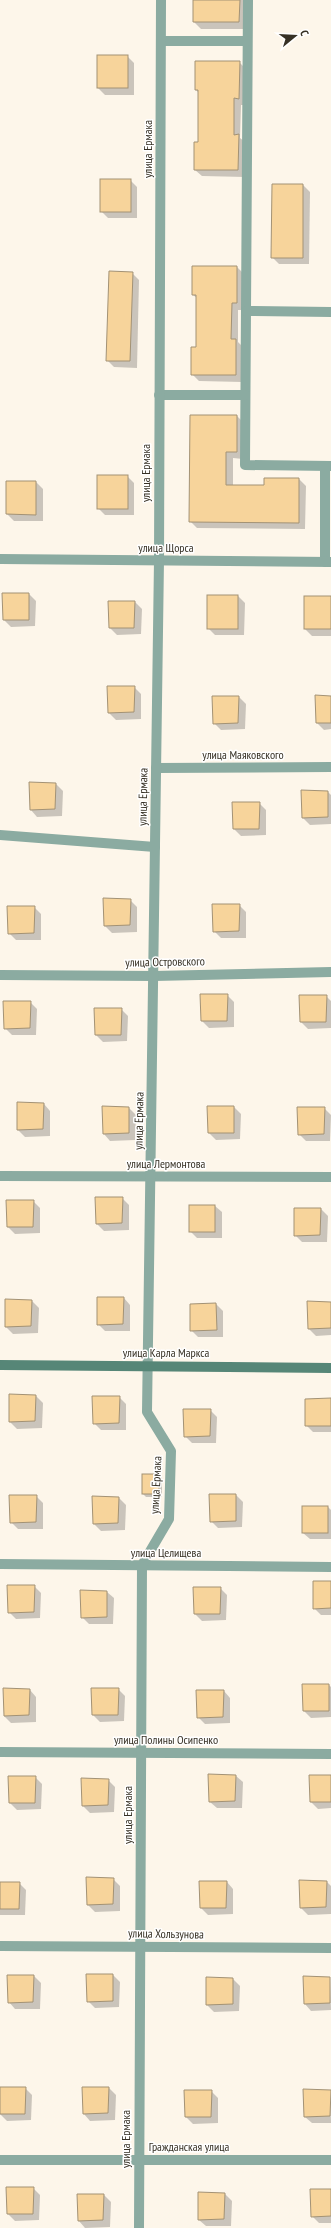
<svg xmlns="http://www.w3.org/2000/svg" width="331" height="2228" viewBox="0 0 331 2228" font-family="'PT Sans Narrow',sans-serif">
  <rect width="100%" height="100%" fill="#fdf6ea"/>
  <g fill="#0003">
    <polygon points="194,0 246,0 246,29 201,29 194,22"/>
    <polygon points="127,56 134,63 134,95 105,95 98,88"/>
    <polygon points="239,62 246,69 246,105 241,105 240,138 245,142 245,177 202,176 195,170 199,143 199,93 196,90"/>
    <polygon points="130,180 137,187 137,218 108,218 101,211"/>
    <polygon points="303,185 310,192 309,264 279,264 272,257"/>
    <polygon points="237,267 244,274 243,310 238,310 238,342 243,347 242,382 199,381 192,374 197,348 197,298 193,295"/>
    <polygon points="132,273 139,280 137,368 114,367 107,360"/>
    <polygon points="237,416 244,423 243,459 233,458 233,486 265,486 299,479 306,486 305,529 197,528 190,521"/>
    <polygon points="127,476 134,483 134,515 105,515 98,508"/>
    <polygon points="7,482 36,482 43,489 43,521 14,521 7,514"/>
    <polygon points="29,594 36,601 35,626 11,627 4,620"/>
    <polygon points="238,596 245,603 244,635 215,635 208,628"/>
    <polygon points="305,597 331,597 331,636 312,636 305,629"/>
    <polygon points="135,602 142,609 141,634 117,635 110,628"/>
    <polygon points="134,687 141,694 141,719 116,720 109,713"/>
    <polygon points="239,697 246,704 245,729 221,730 214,723"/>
    <polygon points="331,697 331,729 324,730 317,723"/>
    <polygon points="56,784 63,791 62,816 37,817 31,810"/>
    <polygon points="328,792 331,795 331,824 310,825 303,818"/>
    <polygon points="233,803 259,803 266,810 266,835 241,836 234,829"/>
    <polygon points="130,900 137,907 137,932 112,933 105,926"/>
    <polygon points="239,905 246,912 246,938 221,938 214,931"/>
    <polygon points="34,907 41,914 41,940 16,940 9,933"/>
    <polygon points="227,995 234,1002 234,1027 209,1028 202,1021"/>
    <polygon points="300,996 326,996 331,1001 331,1028 308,1029 301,1022"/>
    <polygon points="30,1002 37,1009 36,1035 12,1035 5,1028"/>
    <polygon points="95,1009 121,1009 128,1016 127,1041 103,1042 96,1035"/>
    <polygon points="44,1104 50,1111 50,1136 25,1137 18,1130"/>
    <polygon points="234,1107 241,1114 240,1139 216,1140 209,1133"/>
    <polygon points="129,1108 136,1115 135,1140 110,1141 104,1134"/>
    <polygon points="324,1108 331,1115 330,1141 306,1141 299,1134"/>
    <polygon points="122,1198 129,1205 129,1230 104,1231 97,1224"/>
    <polygon points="33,1201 40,1208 40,1233 15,1234 8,1227"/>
    <polygon points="215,1206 222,1212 222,1238 197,1238 190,1231"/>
    <polygon points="321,1209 328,1216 327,1242 302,1242 295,1235"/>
    <polygon points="124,1298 130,1305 130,1331 105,1331 98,1324"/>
    <polygon points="32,1301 39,1308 38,1333 13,1334 6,1327"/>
    <polygon points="331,1303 331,1335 316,1336 309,1329"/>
    <polygon points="216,1304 223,1311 223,1337 198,1337 191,1330"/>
    <polygon points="36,1396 43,1403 42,1428 17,1429 10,1422"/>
    <polygon points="119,1397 126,1404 126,1430 101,1430 94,1423"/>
    <polygon points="331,1399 331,1432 313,1432 306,1425"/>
    <polygon points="210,1410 217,1417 216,1443 192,1443 185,1436"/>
    <polygon points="159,1475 162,1478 162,1497 146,1497 143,1494"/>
    <polygon points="236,1495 243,1502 242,1527 218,1528 211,1521"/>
    <polygon points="36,1496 43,1503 43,1529 18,1529 11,1522"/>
    <polygon points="93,1497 119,1498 126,1505 125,1530 101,1531 94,1524"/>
    <polygon points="328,1507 331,1510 331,1539 310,1539 303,1533"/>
    <polygon points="331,1582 331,1615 321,1615 314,1608"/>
    <polygon points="34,1586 41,1593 40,1618 16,1619 9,1612"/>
    <polygon points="220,1588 227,1595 226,1620 202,1621 195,1614"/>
    <polygon points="107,1592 114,1598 113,1624 89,1624 82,1617"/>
    <polygon points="329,1685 331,1687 331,1717 311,1718 304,1711"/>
    <polygon points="118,1689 125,1696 124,1721 100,1722 93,1715"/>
    <polygon points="30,1690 36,1697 36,1722 11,1723 4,1716"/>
    <polygon points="224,1691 230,1698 230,1723 205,1724 198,1717"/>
    <polygon points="236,1776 243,1782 242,1808 217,1808 210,1802"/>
    <polygon points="331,1776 331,1808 318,1809 311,1802"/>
    <polygon points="9,1777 35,1777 42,1784 41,1809 17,1810 10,1803"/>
    <polygon points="108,1780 115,1787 114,1812 90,1813 83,1806"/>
    <polygon points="113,1879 120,1886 120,1911 95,1912 88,1905"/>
    <polygon points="227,1882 233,1889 233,1914 208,1915 201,1908"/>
    <polygon points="327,1882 331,1886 331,1914 308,1915 301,1908"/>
    <polygon points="0,1883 19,1883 26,1890 25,1915 0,1915"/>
    <polygon points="87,1975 113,1975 120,1982 119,2007 95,2008 88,2001"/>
    <polygon points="34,1976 41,1983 40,2009 15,2009 9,2002"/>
    <polygon points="330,1978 331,2010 311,2011 305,2004"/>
    <polygon points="233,1979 240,1986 239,2011 214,2012 207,2005"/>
    <polygon points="0,2088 25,2088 32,2095 31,2120 7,2121 0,2114"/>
    <polygon points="109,2088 116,2095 115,2120 90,2121 84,2114"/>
    <polygon points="211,2091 218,2098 218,2123 193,2124 186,2117"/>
    <polygon points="330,2091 331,2123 312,2123 305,2117"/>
    <polygon points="33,2188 40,2195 39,2220 15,2221 8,2214"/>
    <polygon points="331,2190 331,2223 319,2223 312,2216"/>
    <polygon points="225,2194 232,2201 231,2226 206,2226 199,2220"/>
    <polygon points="104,2195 111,2202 110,2227 85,2228 79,2221"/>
  </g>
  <g fill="#f7d49b" stroke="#a39275">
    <polygon points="193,0 240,0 239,22 193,22"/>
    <rect x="97" y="55" width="31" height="33"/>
    <polygon points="195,61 240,61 239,99 234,98 234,135 239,134 238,170 194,170 194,142 198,142 198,90 195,90"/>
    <rect x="100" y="179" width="31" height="33"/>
    <polygon points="272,184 303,184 303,258 271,258"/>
    <polygon points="192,266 237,266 237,303 232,303 231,339 236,339 236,375 191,375 191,347 196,347 196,295 192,295"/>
    <polygon points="109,271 133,272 130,361 106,361"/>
    <polygon points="190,415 237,415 237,452 226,452 226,485 264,485 264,478 299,478 299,523 189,522"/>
    <rect x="97" y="475" width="31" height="34"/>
    <polygon points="6,481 36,481 36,515 6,514"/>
    <polygon points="2,593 29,593 29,620 3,620"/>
    <rect x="207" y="595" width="31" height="34"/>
    <rect x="304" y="596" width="27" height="33"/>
    <polygon points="108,601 135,601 134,628 109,628"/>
    <polygon points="107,686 135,686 134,712 108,713"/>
    <polygon points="315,695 331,696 331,723 316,723"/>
    <polygon points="212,696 239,696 238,723 213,724"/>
    <polygon points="29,782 56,783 55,809 30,810"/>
    <polygon points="301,790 328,791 328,817 302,818"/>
    <polygon points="232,802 260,802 259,829 233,829"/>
    <polygon points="103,898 131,899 130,925 104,926"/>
    <polygon points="212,904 240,904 239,931 213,932"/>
    <polygon points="7,906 35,906 34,933 8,934"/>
    <polygon points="200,994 228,994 227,1021 201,1021"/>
    <polygon points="299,995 327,995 326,1022 300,1022"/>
    <polygon points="3,1001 31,1001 30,1028 4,1029"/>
    <polygon points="94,1008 122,1008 121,1035 95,1035"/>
    <polygon points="17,1102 44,1103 43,1129 17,1130"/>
    <polygon points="102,1106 129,1107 129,1133 103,1134"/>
    <polygon points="207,1106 234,1106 234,1133 208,1133"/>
    <polygon points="297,1107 325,1107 324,1134 298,1135"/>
    <polygon points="95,1197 123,1197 122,1223 96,1224"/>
    <polygon points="6,1200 34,1200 33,1227 7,1227"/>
    <rect x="189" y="1205" width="26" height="27"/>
    <polygon points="294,1208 321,1208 320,1235 294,1236"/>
    <polygon points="97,1297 124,1297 123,1324 97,1325"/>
    <polygon points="5,1299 32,1300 31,1326 5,1327"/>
    <polygon points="307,1301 331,1302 331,1328 308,1329"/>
    <polygon points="216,1303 217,1330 190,1331 190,1304"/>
    <polygon points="9,1394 36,1395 35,1421 9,1422"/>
    <polygon points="92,1396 120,1396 119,1423 93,1424"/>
    <polygon points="331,1398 331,1426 305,1426 305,1399"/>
    <polygon points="183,1409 211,1409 210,1436 184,1437"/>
    <rect x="142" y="1474" width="17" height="20"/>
    <polygon points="209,1494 236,1494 236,1521 210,1522"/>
    <polygon points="9,1495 37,1495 36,1522 10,1523"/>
    <polygon points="92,1496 119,1497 118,1523 93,1524"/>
    <rect x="302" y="1506" width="26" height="27"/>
    <polygon points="313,1581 331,1581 331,1608 313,1609"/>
    <polygon points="7,1585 35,1585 34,1612 8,1613"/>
    <polygon points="193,1587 221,1587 220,1614 194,1614"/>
    <polygon points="80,1590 107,1591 107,1617 81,1618"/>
    <polygon points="302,1684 329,1684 329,1711 303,1711"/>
    <polygon points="3,1688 30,1689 29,1715 4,1716"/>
    <polygon points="91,1688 119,1688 118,1715 92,1715"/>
    <polygon points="196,1690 224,1690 223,1717 197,1718"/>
    <polygon points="208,1774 236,1775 235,1801 209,1802"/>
    <polygon points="309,1775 331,1775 331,1802 310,1802"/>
    <polygon points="8,1776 36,1776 35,1803 9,1803"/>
    <polygon points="81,1778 109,1779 108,1805 82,1806"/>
    <polygon points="86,1877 114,1878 113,1904 87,1905"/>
    <polygon points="299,1880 327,1881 326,1907 300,1908"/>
    <polygon points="199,1881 227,1881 226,1908 200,1908"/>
    <polygon points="0,1882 20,1882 19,1909 0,1909"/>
    <polygon points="86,1974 113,1974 113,2001 87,2002"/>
    <polygon points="7,1975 34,1975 33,2002 8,2003"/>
    <polygon points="303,1976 330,1977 330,2003 304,2004"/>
    <polygon points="206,1977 233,1978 233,2004 206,2005"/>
    <polygon points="0,2087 26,2087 25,2114 0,2114"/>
    <polygon points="82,2087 109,2087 108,2113 83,2114"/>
    <polygon points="303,2089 331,2090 330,2116 304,2117"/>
    <polygon points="184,2090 212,2090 211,2117 185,2117"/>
    <polygon points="6,2187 34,2187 33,2214 7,2214"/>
    <polygon points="310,2189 331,2189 331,2216 311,2217"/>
    <polygon points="198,2192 225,2193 224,2219 198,2220"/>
    <polygon points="77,2194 104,2194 103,2220 78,2221"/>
  </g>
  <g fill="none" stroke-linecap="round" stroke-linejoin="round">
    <g stroke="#8baba1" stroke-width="10">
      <polyline points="248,0 245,465 331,466"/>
      <polyline points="161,41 247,41"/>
      <polyline points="246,311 331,312"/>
      <polyline points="159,395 245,395"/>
      <polyline points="325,562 325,466"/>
    </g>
    <g stroke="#8baba1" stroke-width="10">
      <polyline points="0,559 331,562"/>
      <polyline points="156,768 331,767"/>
      <polyline points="0,835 155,847"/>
      <polyline points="0,975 154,976 331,972"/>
      <polyline points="0,1176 331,1177"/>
      <polyline points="0,1564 331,1567"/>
      <polyline points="0,1752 331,1754"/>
      <polyline points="0,1946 331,1948"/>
      <polyline points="0,2160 331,2160"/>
      <polyline points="139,2228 142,1565 169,1519 171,1451 147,1412 159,560 161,0"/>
    </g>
    <polyline stroke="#568677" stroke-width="10" points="0,1365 331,1368"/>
  </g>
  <g text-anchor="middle" stroke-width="3" stroke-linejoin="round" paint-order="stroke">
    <g font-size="12" fill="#363024" stroke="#fff">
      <text transform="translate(148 149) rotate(-90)" y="4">улица Ермака</text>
      <text transform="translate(146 473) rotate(-90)" y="4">улица Ермака</text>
      <text x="166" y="552">улица Щорса</text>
      <text x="243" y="759">улица Маяковского</text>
      <text transform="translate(143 797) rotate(-89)" y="4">улица Ермака</text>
      <text transform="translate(165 962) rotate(-1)" y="4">улица Островского</text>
      <text transform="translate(139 1121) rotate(-89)" y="4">улица Ермака</text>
      <text x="166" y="1168">улица Лермонтова</text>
      <text x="166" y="1357">улица Карла Маркса</text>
      <text transform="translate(156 1485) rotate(-87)" y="4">улица Ермака</text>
      <text x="166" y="1557">улица Целищева</text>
      <text x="166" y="1744">улица Полины Осипенко</text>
      <text transform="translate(128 1815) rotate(-90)" y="4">улица Ермака</text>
      <text transform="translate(166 1934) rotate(1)" y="4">улица Хользунова</text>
      <text transform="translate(126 2139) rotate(-90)" y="4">улица Ермака</text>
      <text x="189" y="2151">Гражданская улица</text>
    </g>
  </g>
  <g transform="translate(295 36) rotate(72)" stroke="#ffffff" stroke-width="3" paint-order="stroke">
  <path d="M0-3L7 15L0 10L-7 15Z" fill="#363024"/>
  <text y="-6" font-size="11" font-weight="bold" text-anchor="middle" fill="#363024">С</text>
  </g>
</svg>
